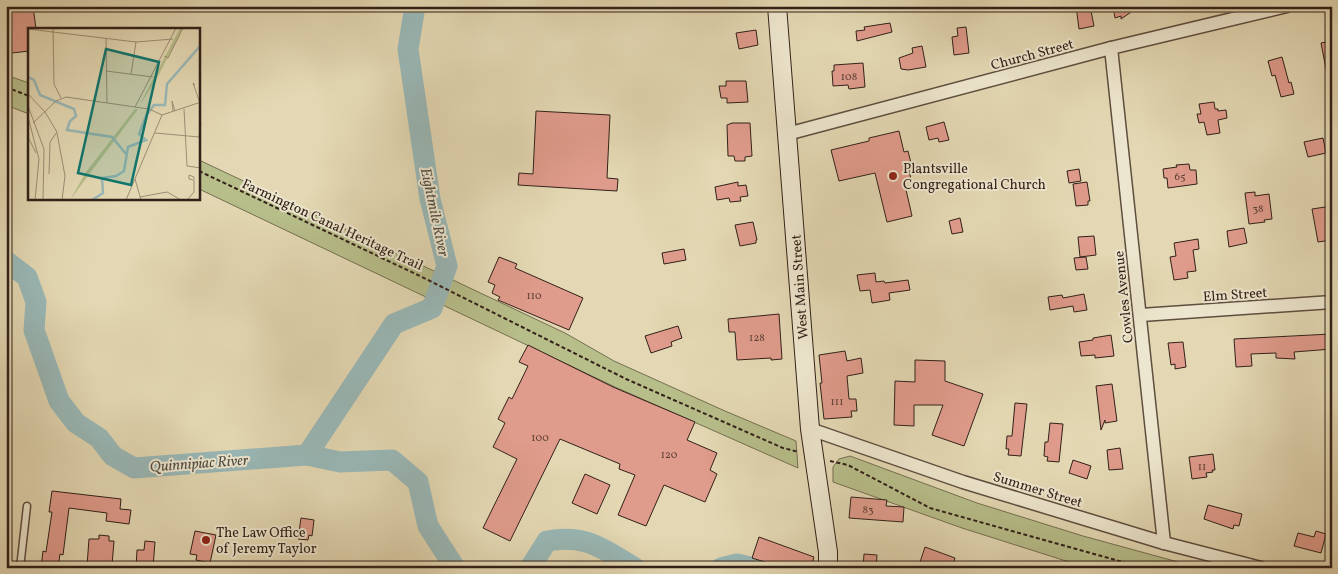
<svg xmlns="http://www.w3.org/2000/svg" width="1338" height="574" viewBox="0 0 1338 574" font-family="Vollkorn,serif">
  <rect width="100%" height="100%" fill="#e3d8b3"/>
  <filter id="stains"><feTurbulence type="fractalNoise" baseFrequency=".004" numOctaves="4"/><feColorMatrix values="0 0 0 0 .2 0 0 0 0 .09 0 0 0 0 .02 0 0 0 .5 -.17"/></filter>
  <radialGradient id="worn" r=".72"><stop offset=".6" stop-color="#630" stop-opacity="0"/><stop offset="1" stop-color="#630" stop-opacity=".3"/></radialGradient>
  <g fill="#b7be8a" stroke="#746f52">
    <polygon points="6,75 29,83 29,114 6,105"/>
    <polygon points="199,160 565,333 614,361 725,411 796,441 798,468 615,387 199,189"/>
    <polygon points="850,456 977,503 1083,536 1200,568 1088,568 962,528 833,482 833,467 839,459"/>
  </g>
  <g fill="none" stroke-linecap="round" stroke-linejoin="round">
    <g stroke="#99b8b7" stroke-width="21">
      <polyline points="6,261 27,277 36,302 34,330 59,401 76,423 99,438 113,456 134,468 307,455 340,462 392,460 418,482 428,526 455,568"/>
      <polyline points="307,455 394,324 432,308 447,266 430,199 408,49 415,6"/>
      <path d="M530 568 547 541C587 534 603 549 635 568"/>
      <polyline points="721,568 737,564 754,568"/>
    </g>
  </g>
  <g fill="#df9b8b" stroke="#322019">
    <polygon points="6,6 33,6 36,29 29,29 29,51 12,53 11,50 6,50"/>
    <polygon points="1076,6 1090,6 1094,26 1079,29"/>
    <polygon points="1113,6 1140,6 1121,19 1121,16 1115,18"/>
    <polygon points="890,23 892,32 857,41 856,31 865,30 864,27"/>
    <polygon points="966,27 969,53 954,55 952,37 958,36 957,28"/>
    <polygon points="756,30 758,45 739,49 736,33"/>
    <polygon points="1332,41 1332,73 1327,74 1321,43"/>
    <polygon points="922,46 926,67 908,70 901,69 899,58 913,53 912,48"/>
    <polygon points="1282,57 1289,83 1291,82 1294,94 1281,97 1275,75 1272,76 1268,61"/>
    <polygon points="863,63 865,87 849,89 848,85 833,86 832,71 834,71 834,65"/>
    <polygon points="726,81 746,81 748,102 727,103 727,98 721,98 719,86 726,86"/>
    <polygon points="1214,102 1215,109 1218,109 1218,111 1226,110 1227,118 1218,120 1220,133 1207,135 1204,122 1199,123 1197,114 1201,114 1199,104"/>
    <polygon points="536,111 610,115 607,178 618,179 617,191 518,185 519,173 533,174"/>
    <polygon points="944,122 949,140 939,142 938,138 929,140 926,127"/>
    <polygon points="732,123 750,123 752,156 745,157 745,161 735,161 734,156 728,156 727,125"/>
    <polygon points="899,131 904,152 908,151 911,163 908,164 911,180 904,181 912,216 887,222 875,173 839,181 831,150 869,141 869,138"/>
    <polygon points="1323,138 1326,153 1308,157 1304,142"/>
    <polygon points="1189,164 1190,170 1196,170 1197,184 1168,188 1167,178 1164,178 1163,169 1177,167 1176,165"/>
    <polygon points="1079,169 1081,181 1069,183 1067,171"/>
    <polygon points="738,182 738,186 746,185 748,196 740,197 741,201 730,202 729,198 717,200 715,187"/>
    <polygon points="1087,182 1090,201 1088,201 1088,205 1076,206 1073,184"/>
    <polygon points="1255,192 1255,196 1269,194 1272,219 1264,220 1265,222 1249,224 1245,193"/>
    <polygon points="1332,206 1332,240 1318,242 1312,209"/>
    <polygon points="960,218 963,232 952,234 949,221"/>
    <polygon points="753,222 757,240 756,240 756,243 740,246 735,225"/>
    <polygon points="1244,228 1247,243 1229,247 1227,231"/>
    <polygon points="1094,236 1096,255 1080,257 1078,237"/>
    <polygon points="1198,239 1199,249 1193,250 1196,271 1187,272 1188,278 1174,280 1170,257 1176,256 1174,243"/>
    <polygon points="684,249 686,260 664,264 662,253"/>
    <polygon points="499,257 517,264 515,268 583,298 569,330 498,300 500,297 492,293 495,285 488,282"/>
    <polygon points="1086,257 1088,269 1076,270 1074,258"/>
    <polygon points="875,273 876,282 884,281 885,283 908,280 910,290 889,293 890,300 872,303 870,290 860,291 857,275"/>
    <polygon points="1084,294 1087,310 1074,312 1073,306 1050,310 1048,297 1062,295 1063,298"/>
    <polygon points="779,314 782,359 771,360 771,358 737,360 735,332 729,332 728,319"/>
    <polygon points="678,326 682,338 671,342 672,346 651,353 645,336"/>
    <polygon points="1331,334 1332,349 1294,352 1295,359 1276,358 1276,353 1251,354 1252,366 1236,367 1234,339"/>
    <polygon points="1111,335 1114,356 1095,358 1095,355 1081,356 1079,342 1093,340 1093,338"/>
    <polygon points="1183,342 1186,367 1175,369 1175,364 1171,365 1168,343"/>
    <polygon points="528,345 613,387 695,422 687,440 717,453 710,470 717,474 705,502 664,485 646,526 618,515 635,475 619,469 620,464 560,439 510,541 483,528 517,459 493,447 505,423 498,419 509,397 512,399 528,366 519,362"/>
    <polygon points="845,351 847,361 861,358 863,373 847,376 849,399 856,399 857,411 851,411 852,417 824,419 820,383 822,383 819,355"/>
    <polygon points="915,360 945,361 945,381 983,394 964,446 932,435 943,405 914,405 914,426 894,425 895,381 915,382"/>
    <polygon points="1112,384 1117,421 1105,423 1105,420 1101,430 1096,386"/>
    <polygon points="1015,403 1027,404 1021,456 1008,455 1009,449 1006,449 1007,436 1012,436"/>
    <polygon points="1050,423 1063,424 1059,462 1047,461 1048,457 1044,456 1045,442 1048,442"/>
    <polygon points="1120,448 1123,469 1109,470 1107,450"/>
    <polygon points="1213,454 1215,470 1212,470 1213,472 1206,473 1207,477 1192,479 1189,457"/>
    <polygon points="1073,460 1091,466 1087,479 1069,473"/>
    <polygon points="585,474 610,485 597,514 572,503"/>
    <polygon points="52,491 121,499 120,509 131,510 129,524 106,521 107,513 69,508 63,555 60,554 58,568 41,568 43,551 46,552 52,512 49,512"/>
    <polygon points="851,497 887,500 886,506 904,507 903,522 849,518"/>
    <polygon points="1208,505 1242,514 1239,526 1234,525 1233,529 1204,519"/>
    <polygon points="301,518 314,520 312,536 309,535 308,540 298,539"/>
    <polygon points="195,531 216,535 210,563 196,560 197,555 190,554"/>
    <polygon points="1316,531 1326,534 1321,553 1294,546 1298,533 1314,537"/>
    <polygon points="99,535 109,536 109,541 114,541 112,565 108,564 108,568 87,566 89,539 99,539"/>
    <polygon points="759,537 814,557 811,568 766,568 768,563 752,558"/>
    <polygon points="145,541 155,542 153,568 136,568 137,550 144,550"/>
    <polygon points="925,547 955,558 952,568 918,568"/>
    <polygon points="864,554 877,555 876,568 863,568"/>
  </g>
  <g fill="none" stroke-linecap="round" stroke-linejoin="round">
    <defs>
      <polyline id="lane" points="20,568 27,506"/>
      <g id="street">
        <polyline points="1111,48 1164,543"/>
        <polyline points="787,134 1111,48 1287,6"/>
        <polyline points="1141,315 1332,302"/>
        <polyline points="810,429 963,482 1164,543 1261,568"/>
      </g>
      <polyline id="secondary" points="777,6 810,429 828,552 828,568"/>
    </defs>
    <use href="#lane" stroke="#5e4e40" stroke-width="9"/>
    <use href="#street" stroke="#5e4e40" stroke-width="15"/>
    <use href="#secondary" stroke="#322019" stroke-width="20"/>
    <g stroke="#322019" stroke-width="2" stroke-dasharray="4 2.5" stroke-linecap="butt">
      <polyline points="6,87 29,96"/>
      <polyline points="199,171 422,277 626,379 783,448 799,452"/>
      <polyline points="830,461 848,465 930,508 1144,568"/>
    </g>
    <use href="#lane" stroke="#ede6ce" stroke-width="6"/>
    <use href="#street" stroke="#ede6ce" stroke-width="12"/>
    <use href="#secondary" stroke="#ede6ce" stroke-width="18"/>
  </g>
  <g fill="#8f2418" stroke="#ede6ce" stroke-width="2">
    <circle cx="893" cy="176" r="5"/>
    <circle cx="206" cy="540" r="5"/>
  </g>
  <g text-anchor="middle" stroke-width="4" stroke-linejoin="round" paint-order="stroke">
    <g font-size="11" fill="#5d3f36">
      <text x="849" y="80">108</text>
      <text x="1180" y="180">65</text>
      <text x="1258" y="212">38</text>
      <text x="534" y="299">110</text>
      <text x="757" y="341">128</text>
      <text x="837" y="405">111</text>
      <text x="540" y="441">100</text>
      <text x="669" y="458">120</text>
      <text x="1202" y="470">11</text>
      <text x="868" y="513">83</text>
    </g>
    <g font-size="14" fill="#322019" stroke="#ede6ce">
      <text transform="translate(1032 54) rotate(-15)" y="5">Church Street</text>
      <text transform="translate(333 224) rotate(25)" y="5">Farmington Canal Heritage Trail</text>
      <text transform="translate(799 287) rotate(-94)" y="5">West Main Street</text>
      <text transform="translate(1235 294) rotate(-4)" y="5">Elm Street</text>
      <text transform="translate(1123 297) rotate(-96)" y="5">Cowles Avenue</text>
      <text transform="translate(1038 489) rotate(17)" y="5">Summer Street</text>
    </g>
    <g font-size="14" fill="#322019" stroke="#ede6ce" text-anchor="start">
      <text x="903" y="173">Plantsville<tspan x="903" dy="16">Congregational Church</tspan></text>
      <text x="216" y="537">The Law Office<tspan x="216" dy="16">of Jeremy Taylor</tspan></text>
    </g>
    <g font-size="15" font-style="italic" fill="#514e48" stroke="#ede6ce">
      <text transform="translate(435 212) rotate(78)" y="5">Eightmile River</text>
      <text transform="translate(199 463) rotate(-4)" y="5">Quinnipiac River</text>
    </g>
  </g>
  <g transform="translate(28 28)">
    <rect width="172" height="172" fill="#e3d8b3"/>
    <path d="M152 0H155L128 52 111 78ZM107 81H110L42 172 58 144Z" fill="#b7be8a"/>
    <path fill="none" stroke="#99b8b7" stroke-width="2.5" d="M0 49 6 52 12 67 46 81 48 88 42 93 39 102 84 109 98 126M64 172 75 165 74 150 88 148 96 143 100 119 118 112 111 106 118 88 126 77H137L139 56 173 17"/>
    <path fill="none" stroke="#9c8e75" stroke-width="1" d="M25 0 26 56 33 70M0 1 108 14 145 11M78 10 79 75M136 28 140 30 155 0M78 43 125 49M103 46 108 14M167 57 165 55 172 75M0 66 17 84M0 78 16 121 15 172M107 79 148 0M156 81 159 138 173 140M145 83 144 73 147 83M17 84 29 104M0 89 11 131 7 172M5 95 28 73 38 69 121 81 134 87M29 105 37 148 34 172M127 105 171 109 173 95M0 109 8 125M21 146 22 114 29 104M107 151 113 172M112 169 139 164 153 172M98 172 134 87 173 74M159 172 166 164V149L161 147V151L165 152"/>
    <path fill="#0f766e" fill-opacity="0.15" stroke="#0f766e" stroke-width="2.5" d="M78 21 131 34 103 157 50 145Z"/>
    <rect width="172" height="172" fill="none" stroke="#322019" stroke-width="2.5"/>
  </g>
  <rect width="1338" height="574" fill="none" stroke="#e3d8b3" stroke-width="25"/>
  <rect x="8" y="8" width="1323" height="559" fill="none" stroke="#322019" stroke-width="2.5"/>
  <rect x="12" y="12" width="1313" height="549" fill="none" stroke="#322019"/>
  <rect width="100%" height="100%" filter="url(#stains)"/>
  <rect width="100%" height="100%" fill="url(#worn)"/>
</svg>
